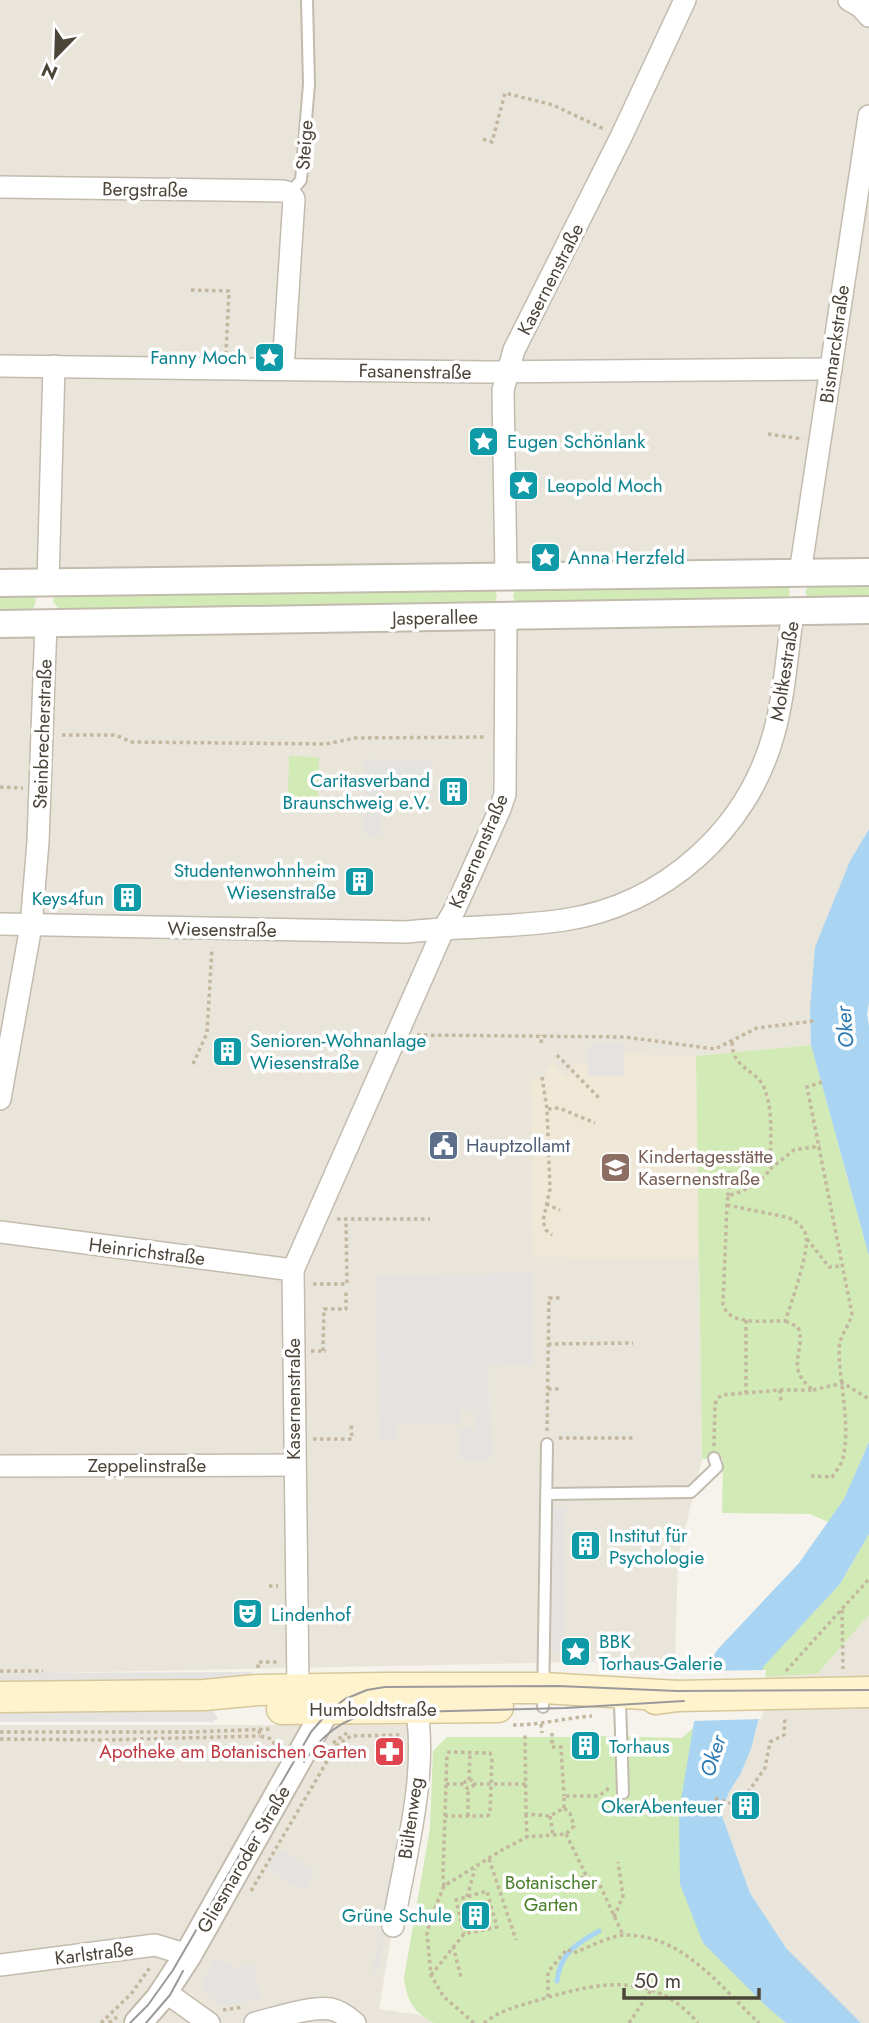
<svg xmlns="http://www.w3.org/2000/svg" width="869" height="2023" viewBox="0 0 869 2023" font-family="Jost,sans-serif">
  <rect width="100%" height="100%" fill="#f6f3ec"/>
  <g fill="#eae5da">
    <polygon points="0,0 869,0 869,562 0,569"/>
    <polygon points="869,622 869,829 850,861 810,1009 811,1045 696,1056 702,1459 678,1558 675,1660 0,1674 0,634"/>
    <polygon points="869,1615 869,2023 861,2023 786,1948 750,1893 721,1813 729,1792 740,1775 761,1677 817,1674"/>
    <polygon points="0,1725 414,1725 409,1828 379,2009 419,2015 434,2023 0,2023"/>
  </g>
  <polygon fill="#efe8d6" points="624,1054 696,1056 699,1259 533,1257 531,1078 545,1078 546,1068 553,1063 566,1077 576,1069 571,1063 588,1064 588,1076 624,1076"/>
  <g fill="#d2eab5">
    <polygon points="869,581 869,601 810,601 805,592 808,586"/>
    <polygon points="788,586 790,592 788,599 515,603 513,596 515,589"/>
    <polygon points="494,588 497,597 493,605 61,611 53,602 55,594"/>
    <path d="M0 590 35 595C40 617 15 612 0 613Z"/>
    <polygon points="289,756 319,757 318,799 288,798"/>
    <polygon points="811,1045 869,1256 869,1442 844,1499 828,1522 810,1514 722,1513 723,1458 702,1459 696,1056"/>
    <polygon points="869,1534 869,1615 817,1674 761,1677 763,1666 840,1584"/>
    <path d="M695 1726 679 1812 703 1943 766 2006 786 2023H434C413 2012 407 2001 404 1978L430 1828 433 1751 447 1737H577V1731H595L596 1736 682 1738Z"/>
  </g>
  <g fill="#e5e3e0">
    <polygon points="365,759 432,760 432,790 382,790 381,836 365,835"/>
    <polygon points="65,913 394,920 400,926 65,919"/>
    <rect x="588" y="1044" width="36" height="32"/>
    <polygon points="533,1273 533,1365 489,1366 491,1459 459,1459 458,1429 476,1429 476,1413 470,1410 461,1410 460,1423 398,1423 397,1441 378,1440 377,1275"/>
    <polygon points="553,1508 566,1508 565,1639 561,1639 561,1654 552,1654"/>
    <polygon points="252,1672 252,1682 0,1684 0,1673"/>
    <polygon points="210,1706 218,1718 212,1722 0,1722 0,1708"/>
    <polygon points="399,1822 404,1823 378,1973 372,1973"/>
    <polygon points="279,1849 316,1871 305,1891 268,1869"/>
    <polygon points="215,1958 233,1968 253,1964 260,1998 227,2006 213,2000 204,1989 203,1978"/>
  </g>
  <g fill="#a9d4f2">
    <polygon points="869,829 869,1002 867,1015 869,1026 869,1256 811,1045 810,1009 815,947 850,861"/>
    <polygon points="869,1442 869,1534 840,1584 763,1667 760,1713 751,1749 740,1775 729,1792 721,1813 750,1893 786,1948 861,2023 786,2023 766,2006 703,1943 680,1884 679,1812 702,1674 718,1649 799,1563 844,1499"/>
  </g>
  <polygon fill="#f6f3ec" points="766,1670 762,1719 692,1721 700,1671"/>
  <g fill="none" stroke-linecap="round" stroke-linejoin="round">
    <path stroke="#a9d4f2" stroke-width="5" d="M557 1981C560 1953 576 1944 599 1931"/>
    <defs>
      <g id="service">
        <polyline points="290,193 301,180 309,84 307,0"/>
        <polyline points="547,1494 691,1492 717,1467 714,1458"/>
        <polyline points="620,1702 623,1793"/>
        <polyline points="543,1707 547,1444"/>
      </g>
      <g id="minor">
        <polyline points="849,0 861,7 869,16"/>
        <polyline points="0,187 283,191 290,193 294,199 283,369"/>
        <polyline points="0,366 487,372 831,369"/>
        <polyline points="800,573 869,116"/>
        <polyline points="506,576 503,390 514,350 621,137 685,0"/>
        <polyline points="48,582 54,366"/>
        <path d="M0 924 406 932C458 926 512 928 564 920 664 905 748 830 774 733 785 693 787 652 793 612"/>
        <polyline points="0,1099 31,926 38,842 46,623"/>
        <polyline points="0,1232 293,1270"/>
        <polyline points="0,1466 294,1465"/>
        <polyline points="298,1689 293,1270 444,928 454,911 500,809 505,794 506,616"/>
        <path d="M393 1926C405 1855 431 1767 414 1696"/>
        <polyline points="0,1965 155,1945 188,1955"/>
        <polyline points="164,1991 209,2023"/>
        <path d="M255 2023C276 2018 310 2006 331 2009 340 2011 348 2017 355 2023"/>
      </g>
      <g id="tertiary">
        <polyline points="0,583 869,572"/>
        <polyline points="0,624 869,610"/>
        <polyline points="138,2023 159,1999 188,1955 336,1692"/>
      </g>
      <g id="secondary">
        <polyline points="0,1697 204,1695 258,1690 385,1688 544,1688 677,1696"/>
        <polyline points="656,1699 677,1696 869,1692"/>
        <polyline points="282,1709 498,1707"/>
      </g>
    </defs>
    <use href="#service" stroke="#c2bbae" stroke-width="14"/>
    <use href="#minor" stroke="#c2bbae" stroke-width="24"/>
    <use href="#tertiary" stroke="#c2bbae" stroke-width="30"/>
    <use href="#secondary" stroke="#d6c79b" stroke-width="33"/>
    <g stroke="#c4b79f" stroke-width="3.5" stroke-dasharray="3.5 3.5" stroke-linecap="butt">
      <polyline points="483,139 492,142 505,93 553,105 606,130"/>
      <polyline points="191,290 229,291 226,352"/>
      <polyline points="768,434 803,439"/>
      <polyline points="62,735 115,735 132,742 326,744 355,738 486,737"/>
      <polyline points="0,787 23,788"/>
      <polyline points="417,1035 625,1037 715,1049 757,1028 814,1021"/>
      <path d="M732 1042C732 1070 758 1069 765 1090 774 1115 770 1143 770 1169L794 1150 820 1146"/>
      <polyline points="541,1043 542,1035"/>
      <polyline points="557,1055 601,1100"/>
      <polyline points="193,1064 207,1033 212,948"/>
      <polyline points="542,1077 547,1109 550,1189 543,1221 546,1230 552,1235"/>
      <polyline points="548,1109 559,1108 595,1123"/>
      <polyline points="728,1196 729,1168"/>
      <polyline points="546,1204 560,1210"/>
      <path d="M727 1205 786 1217C795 1220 803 1226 806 1235 810 1249 791 1305 785 1321 767 1320 730 1327 723 1305L727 1205 728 1196C744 1191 761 1183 770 1169"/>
      <polyline points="337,1219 430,1219"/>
      <polyline points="807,1239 829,1267 843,1266"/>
      <polyline points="313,1284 347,1284 346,1219"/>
      <polyline points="746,1320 746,1393"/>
      <polyline points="548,1344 633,1343"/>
      <polyline points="311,1351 326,1351"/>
      <polyline points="323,1351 324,1309 346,1309 346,1292"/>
      <polyline points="548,1389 560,1389"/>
      <polyline points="780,1390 781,1402"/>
      <polyline points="813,1390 843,1383 869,1399"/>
      <polyline points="547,1431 549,1298 560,1298"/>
      <polyline points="559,1438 633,1438"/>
      <polyline points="313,1439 352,1439 351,1424"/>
      <path d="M714 1446 715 1404 717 1399 722 1395 780 1390H813C783 1367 807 1351 798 1327L785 1321"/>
      <path d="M811 1476 832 1477C836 1471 842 1464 843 1458 851 1423 839 1383 839 1349 840 1334 849 1327 852 1314L807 1087 822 1082"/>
      <polyline points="269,1586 278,1586"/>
      <polyline points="842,1610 843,1669"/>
      <polyline points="258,1668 258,1662 279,1662"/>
      <polyline points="0,1671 43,1671"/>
      <polyline points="786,1671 869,1579"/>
      <polyline points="541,1724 542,1733"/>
      <path d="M513 1725C540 1725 565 1718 592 1716"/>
      <polyline points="259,1730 260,1736 272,1739 278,1751"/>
      <polyline points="0,1732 193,1732 271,1729"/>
      <polyline points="552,1733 552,1747 561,1747 564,1796"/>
      <polyline points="0,1739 105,1740 260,1736"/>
      <polyline points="333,1743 347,1733"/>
      <circle cx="469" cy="1784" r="4.5"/>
      <polyline points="469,1780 470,1753"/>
      <polyline points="446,1784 464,1784"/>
      <polyline points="473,1784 526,1784"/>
      <polyline points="715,1798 738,1806"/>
      <polyline points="564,1808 564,1796 599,1796 609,1788"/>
      <polyline points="741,1809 738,1806 765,1768 770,1742 784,1735 785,1718"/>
      <polyline points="526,1814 527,1837"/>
      <polyline points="468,1816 468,1790"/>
      <polyline points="550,1816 553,1835"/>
      <polyline points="566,1834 586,1875 600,1885 623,1935"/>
      <polyline points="489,1859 516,1940"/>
      <polyline points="576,1883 586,1875"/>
      <polyline points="444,1886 443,1876 447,1754 449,1752 490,1753 492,1757 490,1814 487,1816 445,1816"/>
      <polyline points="581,1890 584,1886 581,1879"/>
      <polyline points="251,1891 336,1746 351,1736 402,1735"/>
      <polyline points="467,1897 475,1869"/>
      <polyline points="614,1917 623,1896 618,1862"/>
      <polyline points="453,1946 461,1977"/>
      <polyline points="431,1975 464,1934 497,1927 487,1891 456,1900 464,1934"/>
      <path d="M548 1997V1972L567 1949 574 1953C587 1948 612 1935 625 1935 684 1935 720 1987 759 2023"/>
      <polyline points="223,2010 243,2007"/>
      <polyline points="101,2023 131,1994 151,1966"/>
      <polyline points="109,2023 117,2017"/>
      <polyline points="474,2023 443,1996 431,1975 427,1934 430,1920 444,1886 502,1850 527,1837 566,1834 574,1826 570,1813 564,1808 550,1816 526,1814 525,1734"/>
      <path d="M484 2023C500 2010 519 2006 539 2000 598 1982 653 1970 698 2023"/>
      <polyline points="629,2023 651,1990"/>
    </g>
    <use href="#service" stroke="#fff" stroke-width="10"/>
    <use href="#minor" stroke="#fff" stroke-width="21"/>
    <use href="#tertiary" stroke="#fff" stroke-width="26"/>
    <use href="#secondary" stroke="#fff3cd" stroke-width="30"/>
    <g stroke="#9a9a9a" stroke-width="2">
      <path d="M304 1762C321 1736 341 1719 372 1713L565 1708 684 1701"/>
      <polyline points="130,2023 148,2005 173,1970 311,1732 329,1711 345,1699 367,1690 385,1687 558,1686 677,1691 869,1690"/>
      <polyline points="146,2023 170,1995 183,1971"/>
    </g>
  </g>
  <defs>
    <symbol id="sight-square" viewBox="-11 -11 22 22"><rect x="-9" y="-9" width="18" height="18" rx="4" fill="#0f9aa8" stroke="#fff"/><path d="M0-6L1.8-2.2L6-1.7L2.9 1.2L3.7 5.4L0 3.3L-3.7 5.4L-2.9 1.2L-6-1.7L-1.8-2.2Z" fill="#fff"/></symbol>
    <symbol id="building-square" viewBox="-11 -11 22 22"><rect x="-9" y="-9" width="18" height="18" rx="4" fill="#0f9aa8" stroke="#fff"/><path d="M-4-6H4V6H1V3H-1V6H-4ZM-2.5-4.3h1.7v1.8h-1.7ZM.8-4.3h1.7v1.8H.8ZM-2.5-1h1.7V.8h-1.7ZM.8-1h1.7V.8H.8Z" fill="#fff"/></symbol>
    <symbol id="civic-square" viewBox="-11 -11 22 22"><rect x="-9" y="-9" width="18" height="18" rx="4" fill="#5c6f8a" stroke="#fff"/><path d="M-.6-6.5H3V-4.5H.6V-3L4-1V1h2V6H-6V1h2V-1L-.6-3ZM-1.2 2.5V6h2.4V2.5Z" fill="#fff"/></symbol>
    <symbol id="school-square" viewBox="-11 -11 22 22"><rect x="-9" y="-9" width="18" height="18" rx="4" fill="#8d6e63" stroke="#fff"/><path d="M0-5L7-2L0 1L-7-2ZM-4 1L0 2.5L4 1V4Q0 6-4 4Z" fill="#fff"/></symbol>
    <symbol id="theatre-square" viewBox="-11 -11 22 22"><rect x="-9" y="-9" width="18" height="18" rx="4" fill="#0f9aa8" stroke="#fff"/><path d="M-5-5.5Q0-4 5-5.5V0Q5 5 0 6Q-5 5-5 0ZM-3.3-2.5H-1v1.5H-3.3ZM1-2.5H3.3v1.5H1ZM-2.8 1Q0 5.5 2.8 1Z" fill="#fff"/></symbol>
    <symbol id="pharmacy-square" viewBox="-11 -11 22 22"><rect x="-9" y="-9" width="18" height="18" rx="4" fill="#e0444e" stroke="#fff"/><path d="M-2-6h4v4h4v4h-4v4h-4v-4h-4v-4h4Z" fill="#fff"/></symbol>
  </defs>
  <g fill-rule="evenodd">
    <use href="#sight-square" x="252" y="340" width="35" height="35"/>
    <use href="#sight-square" x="466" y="424" width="35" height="35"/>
    <use href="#sight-square" x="506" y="468" width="35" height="35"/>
    <use href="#sight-square" x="528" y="540" width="35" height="35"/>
    <use href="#building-square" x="436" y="774" width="35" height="35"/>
    <use href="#building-square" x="342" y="864" width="35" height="35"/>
    <use href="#building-square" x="110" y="880" width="35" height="35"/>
    <use href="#building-square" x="210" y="1034" width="35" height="35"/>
    <use href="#civic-square" x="426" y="1128" width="35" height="35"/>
    <use href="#school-square" x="598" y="1150" width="35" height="35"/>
    <use href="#building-square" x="568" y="1528" width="35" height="35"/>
    <use href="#theatre-square" x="230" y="1596" width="35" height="35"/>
    <use href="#sight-square" x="558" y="1634" width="35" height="35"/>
    <use href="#building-square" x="568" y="1728" width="35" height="35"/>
    <use href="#pharmacy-square" x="372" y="1734" width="35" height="35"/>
    <use href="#building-square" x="728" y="1788" width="35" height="35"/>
    <use href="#building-square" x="458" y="1898" width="35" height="35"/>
  </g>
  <g text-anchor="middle" stroke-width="7" stroke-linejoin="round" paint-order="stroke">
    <g font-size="19" fill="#4b4439" stroke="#fff">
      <text transform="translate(304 145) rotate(-86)" y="7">Steige</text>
      <text transform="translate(145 189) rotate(1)" y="7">Bergstraße</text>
      <text transform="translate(550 279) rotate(-63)" y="7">Kasernenstraße</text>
      <text transform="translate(834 344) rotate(-82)" y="7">Bismarckstraße</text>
      <text transform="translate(415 371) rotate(1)" y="7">Fasanenstraße</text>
      <text transform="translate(435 617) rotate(-1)" y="7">Jasperallee</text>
      <text transform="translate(784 671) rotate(-81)" y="7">Moltkestraße</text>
      <text transform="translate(42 734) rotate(-88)" y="7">Steinbrecherstraße</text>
      <text transform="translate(478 851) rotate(-67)" y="7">Kasernenstraße</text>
      <text transform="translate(222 929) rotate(1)" y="7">Wiesenstraße</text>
      <text transform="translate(147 1251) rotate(7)" y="7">Heinrichstraße</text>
      <text transform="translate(293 1399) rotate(-90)" y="7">Kasernenstraße</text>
      <text x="147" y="1472">Zeppelinstraße</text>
      <text x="373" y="1716">Humboldtstraße</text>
      <text transform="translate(410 1818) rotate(-82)" y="7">Bültenweg</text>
      <text transform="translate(243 1859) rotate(-60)" y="7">Gliesmaroder Straße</text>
      <text transform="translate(94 1953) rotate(-7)" y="7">Karlstraße</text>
    </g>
    <g font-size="19" fill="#0d838f" stroke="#fff" text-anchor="start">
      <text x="247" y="364" text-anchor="end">Fanny Moch</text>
      <text x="507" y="448">Eugen Schönlank</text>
      <text x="547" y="492">Leopold Moch</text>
      <text x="568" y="564">Anna Herzfeld</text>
      <text x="430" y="787" text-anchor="end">Caritasverband<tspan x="430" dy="22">Braunschweig e.V.</tspan></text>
      <text x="336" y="877" text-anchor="end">Studentenwohnheim<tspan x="336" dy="22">Wiesenstraße</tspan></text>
      <text x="104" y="905" text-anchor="end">Keys4fun</text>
      <text x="250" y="1047">Senioren-Wohnanlage<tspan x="250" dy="22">Wiesenstraße</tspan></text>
      <text x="609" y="1542">Institut für<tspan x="609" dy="22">Psychologie</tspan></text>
      <text x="271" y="1621">Lindenhof</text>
      <text x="599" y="1648">BBK<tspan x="599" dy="22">Torhaus-Galerie</tspan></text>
      <text x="609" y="1753">Torhaus</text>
      <text x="723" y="1813" text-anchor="end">OkerAbenteuer</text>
      <text x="452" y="1922" text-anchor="end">Grüne Schule</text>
    </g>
    <g font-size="19" fill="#4e5e75" stroke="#fff" text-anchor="start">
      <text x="466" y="1152">Hauptzollamt</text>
    </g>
    <g font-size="19" fill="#785e54" stroke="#fff" text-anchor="start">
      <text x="638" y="1163">Kindertagesstätte<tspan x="638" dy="22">Kasernenstraße</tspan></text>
    </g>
    <g font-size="19" fill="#be3a42" stroke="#fff" text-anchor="end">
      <text x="367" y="1758">Apotheke am Botanischen Garten</text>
    </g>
    <g font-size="19" fill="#4a7f2a" stroke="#fff">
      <text x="551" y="1889">Botanischer<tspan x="551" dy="22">Garten</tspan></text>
    </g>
    <g font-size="21" font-style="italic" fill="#2e7ab2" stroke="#fff">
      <text transform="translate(845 1027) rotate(-95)" y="7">Oker</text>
      <text transform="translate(713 1756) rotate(-72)" y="7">Oker</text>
    </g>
  </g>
  <g transform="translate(56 56) rotate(203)" stroke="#ffffff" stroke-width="5" paint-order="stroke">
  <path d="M0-5L12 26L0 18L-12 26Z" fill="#4b4439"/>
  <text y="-10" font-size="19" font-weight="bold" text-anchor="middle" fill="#4b4439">N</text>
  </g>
  <path d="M624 1988v10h135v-10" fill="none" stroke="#4b4439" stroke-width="3.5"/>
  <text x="634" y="1988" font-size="21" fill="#4b4439" stroke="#ffffff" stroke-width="5" paint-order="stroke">50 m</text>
</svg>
